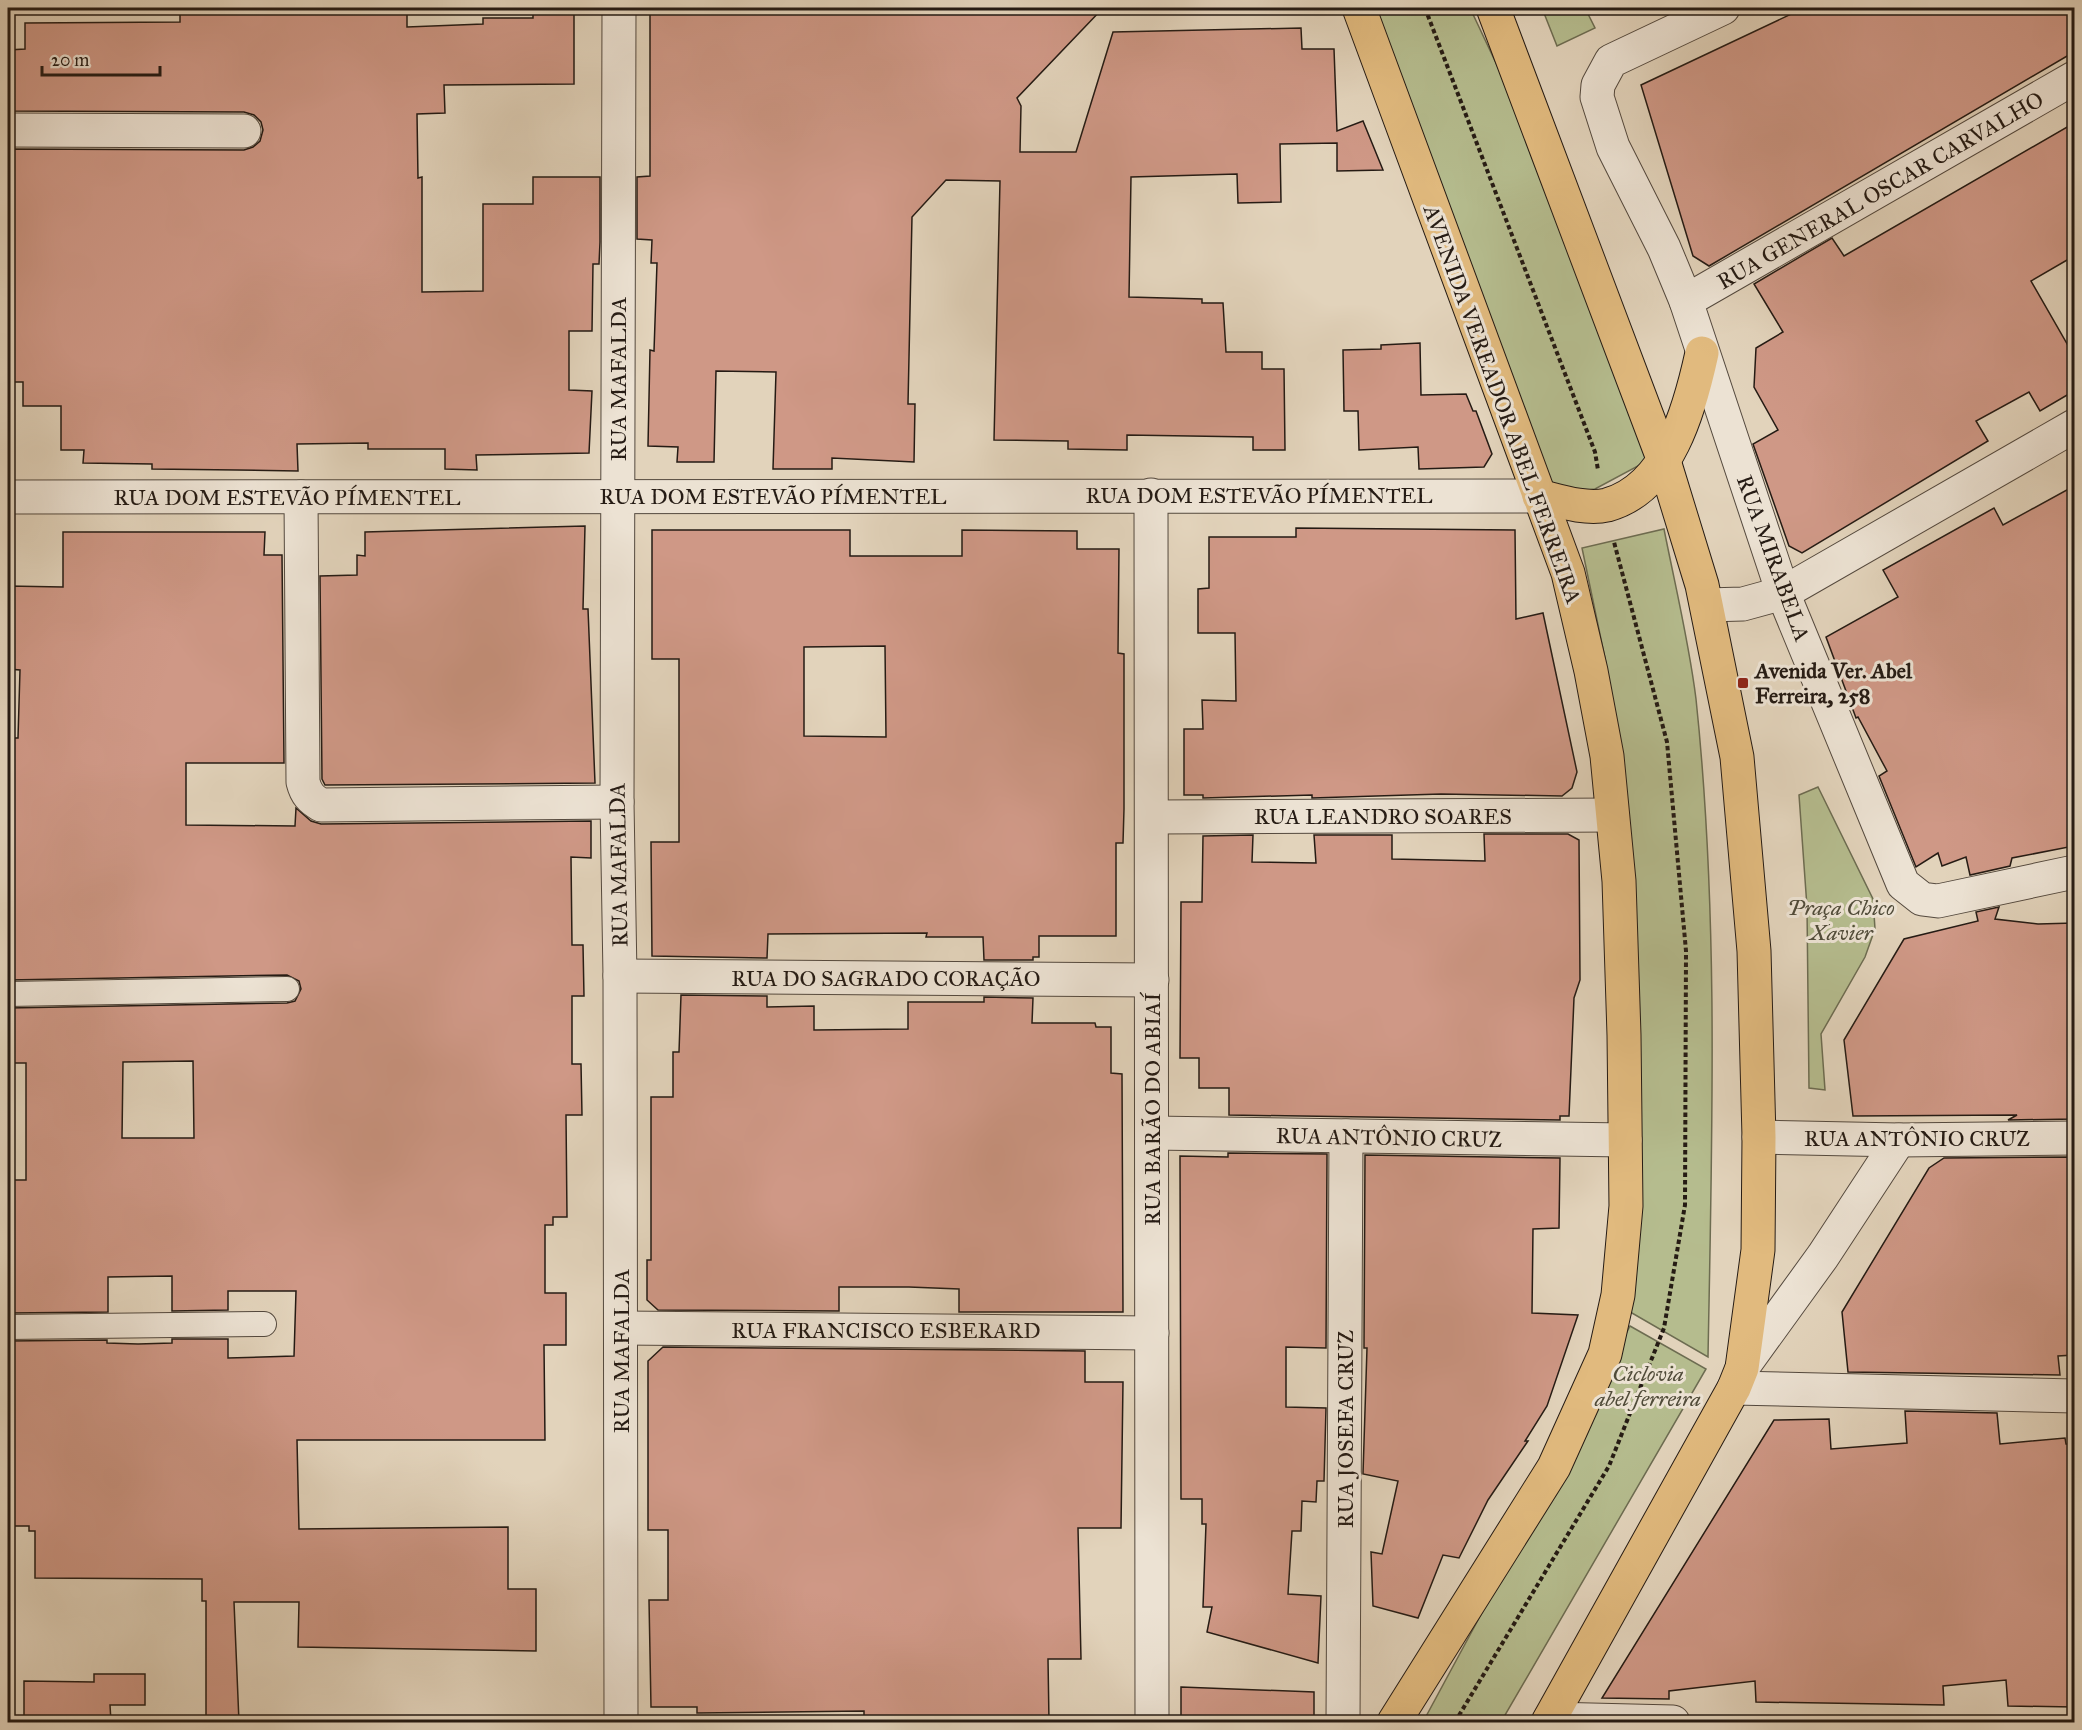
<svg xmlns="http://www.w3.org/2000/svg" width="2082" height="1730" viewBox="0 0 2082 1730" font-family="'IM FELL Great Primer',serif">
  <rect width="100%" height="100%" fill="#e2d3bb"/>
  <filter id="stains"><feTurbulence type="fractalNoise" baseFrequency=".00333" numOctaves="4"/><feColorMatrix values="0 0 0 0 .2 0 0 0 0 .09 0 0 0 0 .02 0 0 0 .5 -.17"/></filter>
  <radialGradient id="worn" r=".72"><stop offset=".6" stop-color="#630" stop-opacity="0"/><stop offset="1" stop-color="#630" stop-opacity=".3"/></radialGradient>
  <g fill="#b5bc8e" stroke="#6d6c51" stroke-width="1.5">
    <polygon points="1367,8 1470,8 1503,78 1653,458 1595,489 1555,495"/>
    <polygon points="1542,8 1585,8 1595,28 1557,46"/>
    <path d="M1664 529C1675 585 1689 642 1696 699 1719 917 1712 1138 1708 1357L1625 1309 1606 663 1582 548Z"/>
    <polygon points="1818,787 1873,899 1875,929 1865,957 1821,1034 1825,1090 1809,1088 1807,907 1799,795"/>
    <polygon points="1630,1326 1706,1369 1501,1722 1423,1722 1525,1533"/>
  </g>
  <g fill="#cf9886" stroke="#251b14" stroke-width="1.5" fill-rule="evenodd">
    <polygon points="180,8 407,8 407,27 483,24 483,18 533,18 533,8 574,8 574,84 444,85 445,113 417,114 418,178 422,177 422,292 483,291 483,204 533,204 533,177 600,177 600,242 599,264 593,264 592,331 569,331 569,390 592,391 589,453 476,455 477,470 445,469 445,449 368,449 368,443 297,444 298,471 237,470 152,469 152,464 83,463 84,450 61,450 61,406 23,406 23,382 8,382 8,149 244,150 253,147 260,141 263,130 261,122 254,115 244,112 8,111 8,50 25,49 25,23 180,22"/>
    <polygon points="650,8 1103,8 1017,98 1021,106 1020,152 1076,152 1113,32 1301,28 1302,49 1334,49 1337,131 1363,121 1383,170 1337,171 1337,143 1280,144 1281,202 1238,203 1237,174 1131,177 1129,297 1202,299 1202,303 1223,303 1226,352 1262,352 1262,369 1284,369 1285,450 1253,450 1253,437 1127,435 1127,450 1068,449 1068,441 994,440 1000,181 946,180 912,217 908,404 915,404 914,462 832,458 832,469 773,469 776,372 716,371 714,462 677,462 678,447 648,446 650,350 654,351 657,263 651,263 652,240 637,239 637,177 650,176"/>
    <polygon points="1804,8 2074,8 2074,52 1709,266 1693,256 1641,85"/>
    <polygon points="2074,123 2074,256 2031,281 2074,356 2074,391 2040,411 2029,392 1976,421 1988,441 1802,553 1789,546 1753,444 1778,430 1754,387 1756,348 1783,332 1754,284 1832,238 1844,256"/>
    <polygon points="1420,343 1421,395 1466,394 1473,411 1476,411 1492,454 1484,467 1419,469 1418,447 1359,450 1358,411 1344,411 1343,350 1381,349 1381,345"/>
    <polygon points="2074,486 2074,846 2012,858 2010,866 1970,875 1966,857 1942,866 1938,853 1916,867 1879,776 1887,771 1858,717 1856,718 1826,637 1898,597 1883,570 1994,508 2003,525"/>
    <polygon points="585,526 583,609 588,609 595,783 325,785 322,779 320,576 357,575 357,555 365,556 365,532"/>
    <polygon points="1296,528 1515,530 1516,619 1543,613 1577,772 1572,788 1562,796 1441,794 1312,798 1312,795 1203,798 1203,795 1184,795 1184,729 1203,729 1202,700 1236,701 1235,633 1198,633 1198,589 1209,588 1209,537 1296,537"/>
    <path d="M652 530H850V556H962V530L1077 531V549H1119L1118 653 1124 654V809L1123 843H1116V936H1039V957H1033V960H984L983 937H926L927 933 768 934 767 958 652 956 651 842H679V659H652ZM885 646 886 737 804 736V647Z"/>
    <path d="M63 532H265L264 555H282L284 763H186V825L295 826 296 808 311 821 321 824 591 821V858L571 857 572 945H583L584 996H572V1064H581L582 1115H566L567 1217H553V1225H545V1293H566V1345H544L545 1440H297L299 1529 508 1527V1589H536V1651L298 1647 299 1602H234L239 1722H206V1601H202V1579L35 1578V1531H29V1526H8V1341L107 1340V1343L138 1344 172 1343V1339H228V1358L294 1356 296 1291H228V1310L172 1311V1276L108 1277V1312L8 1313V1180H26V1063H8V1008L287 1003 295 1001 301 989 299 981 287 975 8 980V738H18L20 670 8 669V586L63 587ZM193 1061 194 1138H122L123 1062Z"/>
    <polygon points="1484,834 1568,834 1579,840 1580,980 1574,998 1569,1116 1560,1116 1560,1120 1229,1115 1229,1088 1199,1088 1199,1058 1180,1058 1181,902 1202,902 1203,836 1253,835 1252,862 1316,863 1314,835 1392,835 1392,859 1485,861"/>
    <polygon points="1999,907 1995,919 2038,924 2074,923 2074,1119 2008,1120 2017,1115 1853,1116 1844,1040 1904,939 1978,921 1976,912"/>
    <polygon points="681,995 767,996 767,1007 814,1006 814,1030 908,1029 908,1002 984,1002 984,997 1033,998 1032,1023 1095,1023 1096,1027 1111,1027 1111,1073 1122,1074 1123,1312 959,1312 959,1289 909,1287 839,1287 839,1311 658,1310 647,1300 647,1260 651,1260 651,1097 673,1097 673,1052 679,1052"/>
    <polygon points="1228,1153 1327,1154 1326,1348 1286,1347 1286,1407 1326,1408 1324,1481 1317,1481 1316,1502 1302,1501 1301,1531 1292,1531 1288,1594 1321,1596 1318,1663 1207,1632 1212,1607 1203,1607 1206,1524 1202,1524 1202,1499 1181,1499 1180,1156 1228,1157"/>
    <polygon points="1365,1155 1560,1158 1559,1228 1533,1229 1532,1313 1578,1315 1547,1406 1525,1441 1528,1441 1488,1500 1459,1558 1443,1555 1418,1618 1373,1606 1371,1552 1382,1554 1398,1481 1363,1474 1367,1348 1364,1348"/>
    <polygon points="2074,1157 2074,1355 2058,1356 2060,1375 1848,1372 1842,1312 1929,1168 1944,1158"/>
    <polygon points="663,1347 1085,1351 1085,1382 1123,1382 1121,1528 1078,1528 1081,1659 1048,1659 1049,1722 864,1722 864,1711 697,1713 697,1707 651,1707 649,1600 668,1600 668,1530 648,1530 648,1361"/>
    <polygon points="1905,1411 1997,1413 2000,1444 2065,1438 2066,1444 2074,1444 2074,1707 2008,1706 2006,1680 1943,1686 1944,1705 1756,1702 1755,1681 1669,1691 1669,1699 1602,1698 1774,1420 1829,1419 1831,1449 1907,1443"/>
    <polygon points="94,1674 145,1674 145,1705 110,1705 111,1722 24,1722 24,1681 94,1682"/>
    <polygon points="1181,1687 1314,1692 1314,1722 1181,1722"/>
  </g>
  <g fill="none" stroke-linecap="round" stroke-linejoin="round">
    <defs>
      <g id="service">
        <polyline points="8,994 287,989"/>
        <polyline points="8,1327 264,1324"/>
      </g>
      <g id="minor">
        <polyline points="619,8 617,802 620,976 621,1722"/>
        <polyline points="1723,8 1611,61 1598,85 1597,97 1613,147 1664,248 1686,301 1783,593 1903,884 1922,899 1938,901 2074,872"/>
        <polyline points="8,130 244,131"/>
        <polyline points="1686,301 2074,78"/>
        <polyline points="1151,495 1152,1722"/>
        <polyline points="8,497 1539,496"/>
        <path d="M301 497 303 782C306 794 311 799 321 805L617 802"/>
        <polyline points="1707,605 1743,604 1783,593 2074,426"/>
        <polyline points="1153,817 1612,815"/>
        <polyline points="620,976 1152,980"/>
        <polyline points="1152,1133 1625,1140"/>
        <polyline points="1759,1137 1899,1140 2074,1138"/>
        <polyline points="621,1328 1152,1333"/>
        <polyline points="1742,1368 1823,1256 1899,1140"/>
        <polyline points="1734,1388 2074,1396"/>
        <polyline points="1550,1719 1673,1722"/>
        <polyline points="1343,1722 1346,1136"/>
      </g>
      <g id="primary">
        <polyline points="1359,8 1568,573 1591,671 1607,756 1619,881 1624,1035 1626,1206 1618,1295 1605,1354 1554,1467 1394,1722"/>
        <polyline points="1493,8 1664,461 1702,585 1737,757 1754,951 1759,1137 1758,1250 1742,1368 1734,1388 1548,1722"/>
        <path d="M1539 496C1559 501 1586 510 1607 505 1669 488 1690 408 1702 353"/>
      </g>
    </defs>
    <use href="#service" stroke="#54493e" stroke-width="26"/>
    <use href="#minor" stroke="#54493e" stroke-width="35"/>
    <use href="#primary" stroke="#251b14" stroke-width="35"/>
    <g stroke="#251b14" stroke-width="4" stroke-dasharray="4.5 3" stroke-linecap="butt">
      <polyline points="1425,8 1595,452 1598,470"/>
      <polyline points="1455,1722 1609,1466 1664,1328 1685,1205 1686,951 1667,742 1614,542"/>
    </g>
    <use href="#service" stroke="#ece2d3" stroke-width="24"/>
    <use href="#minor" stroke="#ece2d3" stroke-width="33"/>
    <use href="#primary" stroke="#e1ba7e" stroke-width="33"/>
  </g>
  <rect fill="#8f2418" stroke="#ece2d3" stroke-width="2" x="1737" y="677" width="12" height="12" rx="3"/>
  <g text-anchor="middle" stroke-width="6" stroke-linejoin="round" paint-order="stroke">
    <g font-size="22" fill="#251b14" stroke="#ece2d3">
      <text transform="translate(1880 190) rotate(-30)" y="8">RUA GENERAL OSCAR CARVALHO</text>
      <text transform="translate(618 379) rotate(-90)" y="8">RUA MAFALDA</text>
      <text transform="translate(1503 404) rotate(70)" y="8">AVENIDA VEREADOR ABEL FERREIRA</text>
      <text x="1259" y="503">RUA DOM ESTEVÃO PÍMENTEL</text>
      <text x="773" y="504">RUA DOM ESTEVÃO PÍMENTEL</text>
      <text x="287" y="505">RUA DOM ESTEVÃO PÍMENTEL</text>
      <text transform="translate(1774 558) rotate(70)" y="8">RUA MIRABELA</text>
      <text x="1383" y="824">RUA LEANDRO SOARES</text>
      <text transform="translate(618 865) rotate(-91)" y="8">RUA MAFALDA</text>
      <text x="886" y="986">RUA DO SAGRADO CORAÇÃO</text>
      <text transform="translate(1152 1109) rotate(-90)" y="8">RUA BARÃO DO ABIAÍ</text>
      <text transform="translate(1389 1137) rotate(1)" y="8">RUA ANTÔNIO CRUZ</text>
      <text x="1917" y="1146">RUA ANTÔNIO CRUZ</text>
      <text x="886" y="1338">RUA FRANCISCO ESBERARD</text>
      <text transform="translate(621 1351) rotate(-90)" y="8">RUA MAFALDA</text>
      <text transform="translate(1345 1429) rotate(-90)" y="8">RUA JOSEFA CRUZ</text>
    </g>
    <g font-size="22" font-weight="bold" fill="#251b14" stroke="#ece2d3" text-anchor="start">
      <text x="1755" y="678">Avenida Ver. Abel<tspan x="1755" dy="25">Ferreira, 258</tspan></text>
    </g>
    <g font-size="22" font-style="italic" fill="#504b39" stroke="#ece2d3">
      <text x="1841" y="915">Praça Chico<tspan x="1841" dy="25">Xavier</tspan></text>
      <text x="1648" y="1381">Ciclovia<tspan x="1648" dy="25">abel ferreira</tspan></text>
    </g>
  </g>
  <rect width="2082" height="1730" fill="none" stroke="#e2d3bb" stroke-width="30"/>
  <rect x="9" y="9" width="2064" height="1712" fill="none" stroke="#251b14" stroke-width="3"/>
  <rect x="15" y="15" width="2052" height="1700" fill="none" stroke="#251b14" stroke-width="1.5"/>
  <path d="M42 66v9h118v-9" fill="none" stroke="#251b14" stroke-width="3"/>
  <text x="51" y="66" font-size="18" fill="#251b14" stroke="#ece2d3" stroke-width="4.5" paint-order="stroke">20 m</text>
  <rect width="100%" height="100%" filter="url(#stains)"/>
  <rect width="100%" height="100%" fill="url(#worn)"/>
</svg>
